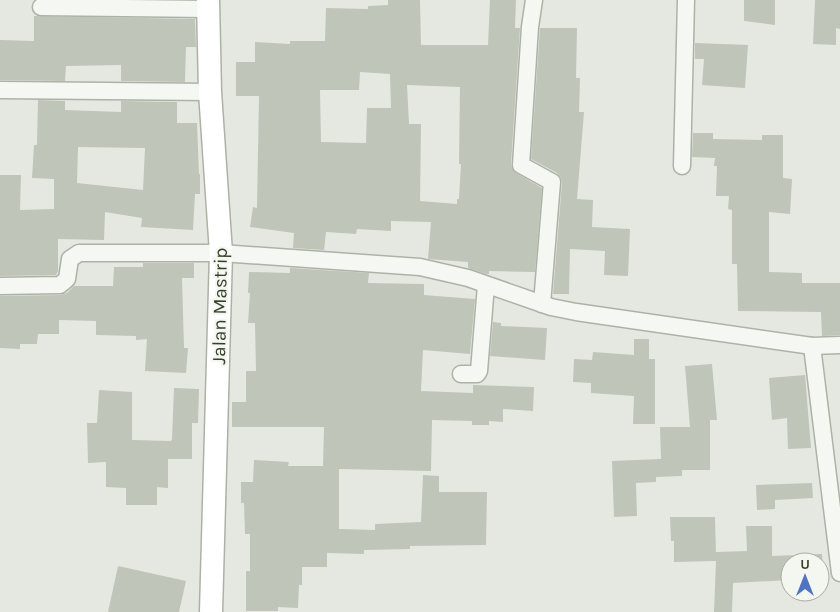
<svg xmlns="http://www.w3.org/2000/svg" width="840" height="612" viewBox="0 0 840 612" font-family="Karla,sans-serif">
  <rect width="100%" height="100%" fill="#e5e8e1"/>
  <g fill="#bfc5b8" fill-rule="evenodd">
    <path d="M388 0H420L421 45H488L490 0H516L515 28H520L511 164 512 169 516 173 542 188 535 272 489 271V274H486L468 268V262L428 259 431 222 391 221V231L357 229 356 234 326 232 324 250 293 248 294 233 250 227 253 207 257 208 259 96H236V62H255V42L290 44V41H325L326 8 368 9V6L388 5ZM360 72 390 74 391 108H367L366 143 321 142 320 90H359ZM407 85 460 87 459 164H461L459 199H457V204L420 201 421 124H409Z"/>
    <polygon points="744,0 775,0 775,25 744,21"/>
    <polygon points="815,0 840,0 840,29 836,28 836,45 813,44"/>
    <polygon points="34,16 195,19 196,47 186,47 185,82 121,81 121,65 66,66 65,81 0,80 0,40 34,41"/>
    <polygon points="540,28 577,28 576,78 580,78 579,112 584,112 577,199 593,200 592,227 630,229 628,276 604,275 605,251 570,249 569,294 553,294 562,183 561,178 557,173 531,159"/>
    <polygon points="695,43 748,45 745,88 702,85 704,59 695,59"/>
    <path d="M38 100 65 101V110L121 112V101L177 102V123H197L199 174H200V194H195L193 230 141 227 142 218 105 212 104 240 58 239V271L56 275 0 276V175H21L20 210 54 209V179L32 178 34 145H37ZM78 147 145 148 143 190 77 183Z"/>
    <polygon points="693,133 713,133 713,139 762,140 762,135 783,135 783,178 792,179 790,214 769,212 769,272 802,273 802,283 840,283 840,335 822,336 821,312 738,311 737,264 732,264 732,210 728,209 729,196 716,196 717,166 714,166 715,158 692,157"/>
    <polygon points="143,263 194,263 194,278 182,278 184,348 188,348 186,373 145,371 147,339 136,340 136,336 96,335 96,321 59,320 59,334 38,334 37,344 20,344 20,349 0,348 0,296 60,295 67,293 74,286 113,286 114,267 143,267"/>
    <polygon points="290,268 369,273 368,283 424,284 424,295 475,299 470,354 423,350 421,391 473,393 473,385 534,387 533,411 503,409 503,422 489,421 489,425 472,425 472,421 432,420 431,471 339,469 339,529 375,530 375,524 421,522 423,475 439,476 439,492 487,492 486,545 410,546 410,549 364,550 364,554 327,553 327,567 302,567 302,585 299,585 298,608 278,607 278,611 246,611 246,571 250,571 250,534 245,534 244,503 241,503 241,482 253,482 254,460 289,462 288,466 323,466 324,427 232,427 232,402 246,402 246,371 256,371 255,323 248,323 250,293 248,293 249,272 290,273"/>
    <polygon points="493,322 501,323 501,326 547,328 545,360 490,356"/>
    <polygon points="634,339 649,339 649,359 655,359 655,424 633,424 634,396 591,393 591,383 573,382 574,359 592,360 593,352 634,355"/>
    <polygon points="712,364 717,420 710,420 710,470 682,470 682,476 656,477 656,482 636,483 637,516 614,517 612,461 661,459 660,427 690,427 685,366"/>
    <polygon points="805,375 811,448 788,449 787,418 772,420 769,378"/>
    <polygon points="174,388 199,389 198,423 192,423 192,459 168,459 168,488 157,487 157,505 126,505 126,488 106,487 106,462 88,463 87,423 97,423 99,390 132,392 132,440 171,441 172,439"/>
    <polygon points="812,483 813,498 775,500 775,509 757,510 756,485"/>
    <polygon points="670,517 715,517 716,556 716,552 747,551 746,526 772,526 772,556 822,554 823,579 820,579 820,562 790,562 790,580 733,583 732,612 714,612 716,561 674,562 674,541 671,541"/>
    <polygon points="118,566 186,581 179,612 108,612"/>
  </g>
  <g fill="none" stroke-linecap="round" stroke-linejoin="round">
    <defs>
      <g id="street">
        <polyline points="534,0 530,27 521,165 552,182 542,304"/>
        <polyline points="41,7 208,9"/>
        <polyline points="0,90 210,92"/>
        <polyline points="682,166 686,0"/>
        <polyline points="0,286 60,285 67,279 70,259 79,253 221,253 420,267 468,278 551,307 576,312 812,346 840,345"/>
        <polyline points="812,346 840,573"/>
        <polyline points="461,374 477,374 479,371 486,285"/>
      </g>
      <polyline id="secondary" points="208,0 210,92 221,253 211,612"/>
    </defs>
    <use href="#street" stroke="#adb2a6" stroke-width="19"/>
    <use href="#secondary" stroke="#adb2a6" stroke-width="25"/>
    <use href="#street" stroke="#f5f7f3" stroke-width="16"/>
    <use href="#secondary" stroke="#fff" stroke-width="22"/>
  </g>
  <g text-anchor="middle" stroke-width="4.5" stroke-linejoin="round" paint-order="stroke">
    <g font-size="19" fill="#353f2a" stroke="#f4f6f0">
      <text transform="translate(219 306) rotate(-89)" y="7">Jalan Mastrip</text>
    </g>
  </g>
  <g transform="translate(805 577)"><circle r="24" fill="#f4f6f0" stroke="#a8ada1"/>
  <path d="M0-4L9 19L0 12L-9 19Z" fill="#4f74c5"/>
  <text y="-8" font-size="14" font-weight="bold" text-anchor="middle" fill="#353f2a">U</text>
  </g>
</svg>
